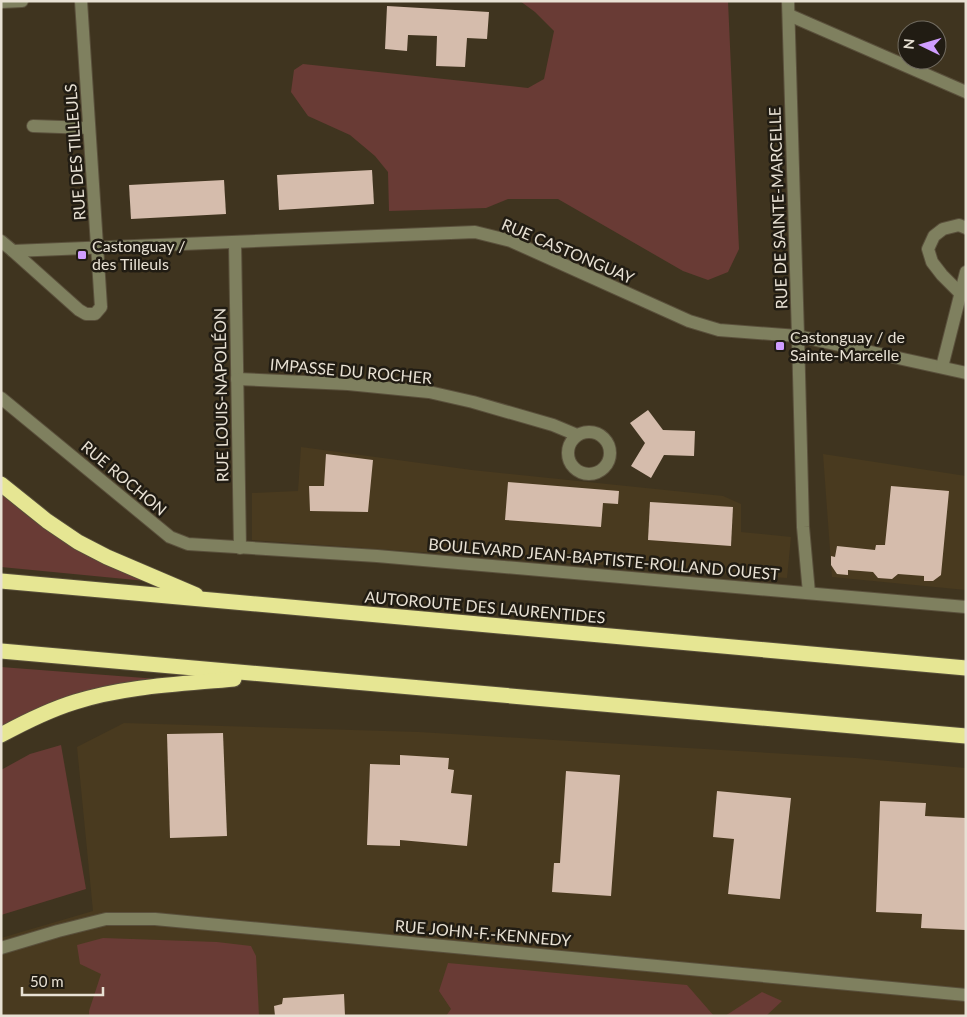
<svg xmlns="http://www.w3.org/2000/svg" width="967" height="1017" viewBox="0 0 967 1017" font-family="Lato,sans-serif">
  <rect width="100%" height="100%" fill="#3f341f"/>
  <g fill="#493a1f">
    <polygon points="301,447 472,470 723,496 741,504 741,532 791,537 787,578 252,540 252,493 298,491"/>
    <polygon points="823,454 966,476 966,590 832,577"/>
    <polygon points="124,723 419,732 856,758 966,768 966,1016 1,1016 1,938 93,911 77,747"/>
  </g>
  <g fill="#693b35">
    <polygon points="520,1 728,1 739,249 728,272 708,280 683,271 558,199 508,199 486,208 389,211 388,172 375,156 350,135 308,116 291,92 294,70 303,64 528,88 544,79 554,31 535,12"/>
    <path d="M1 494C26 515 51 535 79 551 100 564 124 571 146 581L1 567Z"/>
    <path d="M1 667 171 680C135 681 102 685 68 696 44 703 23 716 1 727Z"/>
    <polygon points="61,745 86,889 1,915 1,770 30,754"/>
    <polygon points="103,938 217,942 251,946 256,956 259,1016 89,1016 89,1011 101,974 80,964 77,945"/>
    <polygon points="448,963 687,985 714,1016 446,1016 451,1009 439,991"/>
    <polygon points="762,992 782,1001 766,1016 725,1016"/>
  </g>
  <g fill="#d5bcac">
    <polygon points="387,6 489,12 487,39 467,38 465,67 436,66 437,36 408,35 407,51 385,49"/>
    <polygon points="372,170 374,204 279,210 277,175"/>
    <polygon points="224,180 226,214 131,219 129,185"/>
    <polygon points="648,410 663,430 695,431 694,456 664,455 651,478 631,466 645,443 630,423"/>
    <polygon points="326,454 373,460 368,512 310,511 309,486 324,486"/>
    <polygon points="508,482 619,491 618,504 603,503 601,527 505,520"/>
    <polygon points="891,486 949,491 941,575 933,581 924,581 924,576 898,574 892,579 878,578 873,572 848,570 848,575 837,574 831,565 831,556 835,557 837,546 875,550 876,545 885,545"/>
    <polygon points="650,502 733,507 731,546 648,540"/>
    <polygon points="223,733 227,836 170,838 167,734"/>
    <polygon points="400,755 449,758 448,769 454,770 451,793 472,795 467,846 400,840 400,846 367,845 370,764 400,765"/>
    <polygon points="566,771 620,775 611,896 552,892 554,863 560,863"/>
    <polygon points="717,791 791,798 780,899 728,894 734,839 713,837"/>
    <polygon points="880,801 926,803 925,816 966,818 966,930 921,928 922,914 876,912"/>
    <polygon points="344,994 345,1016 275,1016 274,1006 282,1004 283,998"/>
  </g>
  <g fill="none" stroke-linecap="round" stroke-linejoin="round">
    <defs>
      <g id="minor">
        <polyline points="788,1 798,336 803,527 809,593"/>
        <polyline points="1,2 22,1"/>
        <polyline points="789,15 966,92"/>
        <polyline points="33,126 89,128"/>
        <polyline points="1,241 13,251 475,232 511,241 689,321 719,330 798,336 966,373"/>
        <polyline points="235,242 240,548"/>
        <polyline points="13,251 79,310 86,314 95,314 101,307 81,1"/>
        <polyline points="960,293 942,275 932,262 928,249 934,236 943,229 959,225 966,228"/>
        <polyline points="942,367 966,272"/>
        <polyline points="237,379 348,384 429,392 473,402 553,425 577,435"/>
        <polyline points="1,398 170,537 188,544 377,556 966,607"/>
        <circle cx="589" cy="453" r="21"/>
        <polyline points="1,948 58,931 106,919 155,919 966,995"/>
      </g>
      <g id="highway">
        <polyline points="1,484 47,521 78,542 107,557 196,595"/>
        <polyline points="1,581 966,668"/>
        <polyline points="1,651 966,736"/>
        <path d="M1 735C25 722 49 710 75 702 125 686 182 684 234 679"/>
      </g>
    </defs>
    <use href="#minor" stroke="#5a503c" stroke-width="14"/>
    <use href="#highway" stroke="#5a503c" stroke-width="17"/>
    <use href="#minor" stroke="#7f805f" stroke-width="12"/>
    <use href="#highway" stroke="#e6e693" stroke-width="15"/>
  </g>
  <g fill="#d09dff" stroke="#211c13" stroke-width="2">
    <rect x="77" y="250" width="10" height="10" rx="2.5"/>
    <rect x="775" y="341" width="10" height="10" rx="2.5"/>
  </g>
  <g text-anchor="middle" stroke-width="5" stroke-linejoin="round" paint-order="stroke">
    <g font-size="16" fill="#e8e1d4" stroke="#211c13">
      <text transform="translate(75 152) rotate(-94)" y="6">RUE DES TILLEULS</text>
      <text transform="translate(778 208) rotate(-92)" y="6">RUE DE SAINTE-MARCELLE</text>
      <text transform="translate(568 251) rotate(23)" y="6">RUE CASTONGUAY</text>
      <text transform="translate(351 371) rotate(5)" y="6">IMPASSE DU ROCHER</text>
      <text transform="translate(221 395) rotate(-91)" y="6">RUE LOUIS-NAPOLÉON</text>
      <text transform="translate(124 478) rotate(40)" y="6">RUE ROCHON</text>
      <text transform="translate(604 559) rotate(5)" y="6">BOULEVARD JEAN-BAPTISTE-ROLLAND OUEST</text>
      <text transform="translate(485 607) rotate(5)" y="6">AUTOROUTE DES LAURENTIDES</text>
      <text transform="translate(483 933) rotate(5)" y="6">RUE JOHN-F.-KENNEDY</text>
    </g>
    <g font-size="16" fill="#e8e1d4" stroke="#211c13" text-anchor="start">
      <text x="92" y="252">Castonguay /<tspan x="92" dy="18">des Tilleuls</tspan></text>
      <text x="790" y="343">Castonguay / de<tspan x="790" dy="18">Sainte-Marcelle</tspan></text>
    </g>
  </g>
  <rect width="967" height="1017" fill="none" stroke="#e8e1d4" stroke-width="5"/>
  <g transform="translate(922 45) rotate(275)"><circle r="24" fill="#211c13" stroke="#716b60"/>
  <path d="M0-4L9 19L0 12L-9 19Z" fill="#d09dff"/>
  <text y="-8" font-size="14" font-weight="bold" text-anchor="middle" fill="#e8e1d4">N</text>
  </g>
  <path d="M22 987v8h81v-8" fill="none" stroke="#e8e1d4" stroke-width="2.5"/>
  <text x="30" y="987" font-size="15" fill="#e8e1d4" stroke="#211c13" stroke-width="4" paint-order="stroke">50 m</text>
</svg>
